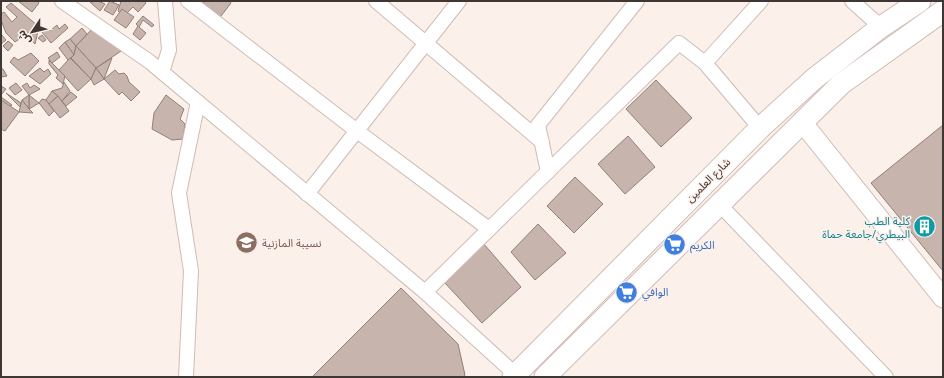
<svg xmlns="http://www.w3.org/2000/svg" width="944" height="378" viewBox="0 0 944 378" font-family="'Open Sans','Noto Sans Arabic',sans-serif">
  <rect width="100%" height="100%" fill="#fcf0eb"/>
  <g fill="#c7b4ac" stroke="#917f78">
    <polygon points="18,1 37,1 39,3 32,12"/>
    <polygon points="98,1 105,4 100,11 90,2"/>
    <polygon points="110,1 119,5 113,15 104,10"/>
    <polygon points="121,1 144,1 146,3 138,12 133,7 124,16 118,11"/>
    <polygon points="205,1 229,1 231,3 218,20 201,6"/>
    <polygon points="11,3 38,26 15,42 6,33 1,20 1,14 4,12 12,22 17,17 6,7"/>
    <polygon points="122,9 134,17 126,28 114,20"/>
    <polygon points="143,16 154,25 152,27 143,20 139,27 146,33 140,40 133,34 138,26 136,24"/>
    <polygon points="65,24 68,28 51,43 41,31 46,27 50,31 57,25 59,29"/>
    <polygon points="94,27 121,51 96,68 76,46"/>
    <polygon points="82,28 87,34 76,46 70,39"/>
    <polygon points="38,31 35,44 28,37"/>
    <polygon points="1,34 6,40 1,44"/>
    <polygon points="42,35 46,40 43,42 38,38"/>
    <polygon points="70,39 76,46 74,55 65,42"/>
    <polygon points="8,41 13,45 8,51 3,46"/>
    <polygon points="65,42 74,55 68,60 59,48"/>
    <polygon points="76,46 96,68 91,79 71,58 74,55"/>
    <polygon points="57,52 60,57 52,63 48,58"/>
    <polygon points="31,53 39,61 25,76 10,62 14,57 18,60"/>
    <polygon points="70,58 91,79 78,91 59,70"/>
    <polygon points="112,58 104,79 96,68"/>
    <polygon points="49,60 65,76 63,84 56,78 58,75 49,64"/>
    <polygon points="40,68 44,72 48,69 51,74 40,84 29,76"/>
    <polygon points="96,68 104,79 94,85 91,79"/>
    <polygon points="1,69 3,69 7,76 1,77"/>
    <polygon points="115,70 119,74 124,73 127,76 129,82 140,92 131,101 122,92 119,95 104,79"/>
    <polygon points="656,80 692,118 661,147 626,109"/>
    <polygon points="64,82 70,91 62,101 52,91 62,88"/>
    <polygon points="16,83 22,90 15,95 9,88"/>
    <polygon points="27,83 30,88 34,85 40,89 29,95 22,86"/>
    <polygon points="1,86 6,89 1,95"/>
    <polygon points="52,91 58,96 49,104 46,100"/>
    <polygon points="71,92 77,97 66,106 62,101"/>
    <polygon points="6,93 21,103 20,107"/>
    <polygon points="29,95 39,103 29,109"/>
    <polygon points="29,95 29,109 22,100"/>
    <polygon points="166,95 184,109 180,119 185,124 183,139 172,140 152,129 154,113"/>
    <polygon points="58,96 69,111 60,118 49,104"/>
    <polygon points="1,97 12,105 8,107 4,112 1,110"/>
    <polygon points="42,99 46,100 54,111 49,116 39,103"/>
    <polygon points="1,100 19,112 5,131 1,129"/>
    <polygon points="22,100 29,109 33,113 19,112"/>
    <polygon points="943,125 943,271 871,183"/>
    <polygon points="628,136 655,167 625,194 598,164"/>
    <polygon points="575,177 603,204 574,233 547,206"/>
    <polygon points="538,224 566,253 535,280 511,252"/>
    <polygon points="483,243 521,287 482,323 445,283"/>
    <polygon points="401,288 458,344 465,375 463,377 312,377"/>
  </g>
  <g fill="none" stroke-linecap="round" stroke-linejoin="round">
    <defs>
      <g id="street">
        <polyline points="62,1 150,62 425,292 515,374"/>
        <polyline points="188,1 357,131 489,229"/>
        <polyline points="376,1 542,142"/>
        <polyline points="852,1 881,27"/>
        <polyline points="705,63 761,1"/>
        <polyline points="162,72 169,50 165,1"/>
        <polyline points="548,172 538,125 637,1"/>
        <polyline points="307,194 459,1"/>
        <polyline points="719,204 886,377"/>
        <polyline points="425,292 679,43 705,63 760,128"/>
        <polyline points="186,377 191,271 179,193 198,102"/>
      </g>
      <polyline id="secondary" points="802,122 943,298"/>
      <g id="primary">
        <polyline points="513,377 760,128 815,78 881,27 920,1"/>
        <polyline points="545,377 841,84 943,11"/>
      </g>
    </defs>
    <use href="#street" stroke="#cfbcb4" stroke-width="16"/>
    <use href="#secondary" stroke="#cfbcb4" stroke-width="21"/>
    <use href="#primary" stroke="#cfbcb4" stroke-width="23"/>
    <use href="#street" stroke="#fff" stroke-width="14"/>
    <use href="#secondary" stroke="#fff" stroke-width="19"/>
    <use href="#primary" stroke="#fff" stroke-width="21"/>
  </g>
  <defs>
    <symbol id="building-disc" viewBox="-11 -11 22 22"><circle r="9.5" fill="#0f9aa8" stroke="#fcf0eb"/><path d="M-4-6H4V6H1V3H-1V6H-4ZM-2.5-4.3h1.7v1.8h-1.7ZM.8-4.3h1.7v1.8H.8ZM-2.5-1h1.7V.8h-1.7ZM.8-1h1.7V.8H.8Z" fill="#fff"/></symbol>
    <symbol id="school-disc" viewBox="-11 -11 22 22"><circle r="9.5" fill="#8d6e63" stroke="#fcf0eb"/><path d="M0-5L7-2L0 1L-7-2ZM-4 1L0 2.5L4 1V4Q0 6-4 4Z" fill="#fff"/></symbol>
    <symbol id="supermarket-disc" viewBox="-11 -11 22 22"><circle r="9.5" fill="#3f7fe0" stroke="#fcf0eb"/><path d="M-6-5.5h2.5l.6 2H6L4.5 2H-2.5L-4.4-4H-6ZM-1.5 3.2a1.3 1.3 0 1 0 .1 0ZM3 3.2a1.3 1.3 0 1 0 .1 0Z" fill="#fff"/></symbol>
  </defs>
  <g fill-rule="evenodd">
    <use href="#building-disc" x="912" y="214" width="25" height="25"/>
    <use href="#school-disc" x="234" y="230" width="25" height="25"/>
    <use href="#supermarket-disc" x="662" y="232" width="25" height="25"/>
    <use href="#supermarket-disc" x="614" y="280" width="25" height="25"/>
  </g>
  <g text-anchor="middle" stroke-width="3" stroke-linejoin="round" paint-order="stroke">
    <g font-size="11" fill="#3f3734" stroke="#fcf0eb">
      <text transform="translate(708 180) rotate(-45)" y="4">شارع العلمين</text>
    </g>
    <g font-size="11" fill="#0d838f" stroke="#fcf0eb" text-anchor="end">
      <text x="910" y="225">كلية الطب<tspan x="910" dy="13">البيطري/جامعة حماة</tspan></text>
    </g>
    <g font-size="11" fill="#785e54" stroke="#fcf0eb" text-anchor="start">
      <text x="262" y="247">نسيبة المازنية</text>
    </g>
    <g font-size="11" fill="#366cbe" stroke="#fcf0eb" text-anchor="start">
      <text x="690" y="249">الكريم</text>
      <text x="642" y="296">الوافي</text>
    </g>
  </g>
  <rect width="944" height="378" fill="none" stroke="#3f3734" stroke-width="4"/>
  <g transform="translate(32 32) rotate(235)" stroke="#fcf0eb" stroke-width="3" paint-order="stroke">
  <path d="M0-3L7 15L0 10L-7 15Z" fill="#3f3734"/>
  <text y="-6" font-size="11" font-weight="bold" text-anchor="middle" fill="#3f3734">ش</text>
  </g>
</svg>
